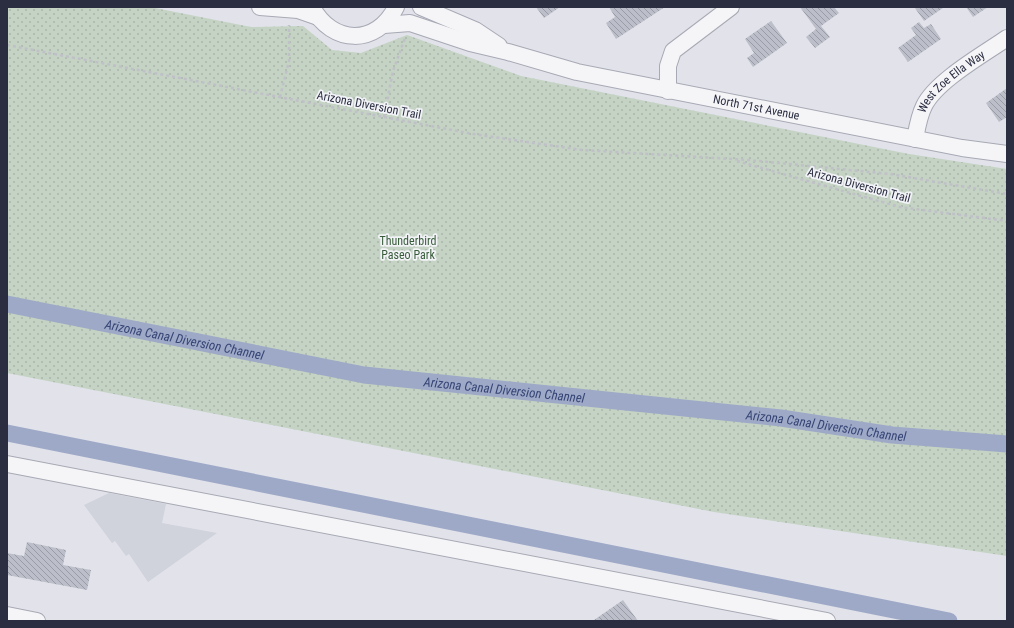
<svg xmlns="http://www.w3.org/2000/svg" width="1014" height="628" viewBox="0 0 1014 628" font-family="'Roboto Condensed',sans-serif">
  <defs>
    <pattern id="park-dots" width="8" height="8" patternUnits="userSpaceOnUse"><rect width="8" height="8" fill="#c4d3c3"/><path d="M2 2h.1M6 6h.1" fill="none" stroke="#a9b5a9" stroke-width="1.8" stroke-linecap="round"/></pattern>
    <pattern id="building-back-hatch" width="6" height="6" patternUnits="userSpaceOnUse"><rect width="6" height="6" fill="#bcbec9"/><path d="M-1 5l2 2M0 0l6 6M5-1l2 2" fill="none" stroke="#999ba5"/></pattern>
  </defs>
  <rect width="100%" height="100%" fill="#e2e3ea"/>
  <polygon fill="#d0d2dc" points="109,493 166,504 162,523 217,533 148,582 129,554 126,556 115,541 112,543 84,505"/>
  <polygon fill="url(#park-dots)" points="7,7 150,7 251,27 303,26 332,50 361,53 407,35 521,76 909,154 1007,169 1007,556 714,512 7,373"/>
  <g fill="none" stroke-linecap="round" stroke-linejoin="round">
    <g stroke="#9ea9c8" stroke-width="17">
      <path id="s1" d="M7 304 364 375 781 418 892 435 1007 444"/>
      <polyline points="7,433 949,621"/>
    </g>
  </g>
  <g fill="url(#building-back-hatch)">
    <polygon points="536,7 560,7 544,18"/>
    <polygon points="609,7 665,7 616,39 606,23 615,17"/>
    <polygon points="800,7 834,7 839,13 821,26 830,37 815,48 806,37 816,29"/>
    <polygon points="916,7 942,7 943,8 924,21 915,8"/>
    <polygon points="966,7 988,7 973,17"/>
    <polygon points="771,21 787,43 753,67 747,58 754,53 745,39"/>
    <polygon points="919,22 924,28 931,24 941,39 908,62 898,48 916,35 911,28"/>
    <polygon points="1007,88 1007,117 999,122 986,103"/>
    <polygon points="27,542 66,550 63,565 91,570 87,590 7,575 7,553 24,556"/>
    <polygon points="623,600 638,621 595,621 594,620"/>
  </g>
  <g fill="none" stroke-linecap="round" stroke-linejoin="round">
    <defs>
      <g id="minor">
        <polyline points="260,7 298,10 318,17"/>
        <path d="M312 7C332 45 377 46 396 7"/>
        <polyline points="421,7 475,30 499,46"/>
        <path id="s2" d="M384 25 410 23 470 43 508 52 577 72 962 148 1007 154"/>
        <polyline points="668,91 668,66 673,51 731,7"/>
        <path id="s3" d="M915 139C917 128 919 116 924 106 936 81 984 54 1007 38"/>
        <polyline points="7,464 827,621"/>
        <polyline points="7,615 37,621"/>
      </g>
    </defs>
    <use href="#minor" stroke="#a7a9b4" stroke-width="18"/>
    <g stroke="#c0c1c8" stroke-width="2.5" stroke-dasharray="3 3" stroke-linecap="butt">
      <polyline points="7,45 473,134 582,150 749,160 890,174 1007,194"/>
      <polyline points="280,97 289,61 289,25"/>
      <polyline points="384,117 393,71 405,38"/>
      <polyline points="737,161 900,207 1007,221"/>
    </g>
    <use href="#minor" stroke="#f5f5f8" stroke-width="16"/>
  </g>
  <g text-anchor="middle" stroke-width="3.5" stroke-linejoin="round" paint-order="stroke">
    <g font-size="12" fill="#2b2e41" stroke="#f2f3f7">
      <text dy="4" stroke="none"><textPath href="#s3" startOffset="71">West Zoe Ella Way</textPath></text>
      <text transform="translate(369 105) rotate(11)" y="4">Arizona Diversion Trail</text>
      <text dy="4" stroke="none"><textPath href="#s2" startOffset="383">North 71st Avenue</textPath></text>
      <text transform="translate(859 185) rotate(15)" y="4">Arizona Diversion Trail</text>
    </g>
    <g font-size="12" fill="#385c3a" stroke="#f2f3f7">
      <text x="408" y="245">Thunderbird<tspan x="408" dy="14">Paseo Park</tspan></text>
    </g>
    <g font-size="13" font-style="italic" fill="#364474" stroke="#f2f3f7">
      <text dy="5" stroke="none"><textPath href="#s1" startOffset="181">Arizona Canal Diversion Channel</textPath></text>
      <text dy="5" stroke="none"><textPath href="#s1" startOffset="505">Arizona Canal Diversion Channel</textPath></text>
      <text dy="5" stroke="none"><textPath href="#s1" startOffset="829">Arizona Canal Diversion Channel</textPath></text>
    </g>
  </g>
  <rect width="1014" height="628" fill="none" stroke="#2b2e41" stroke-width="16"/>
</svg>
